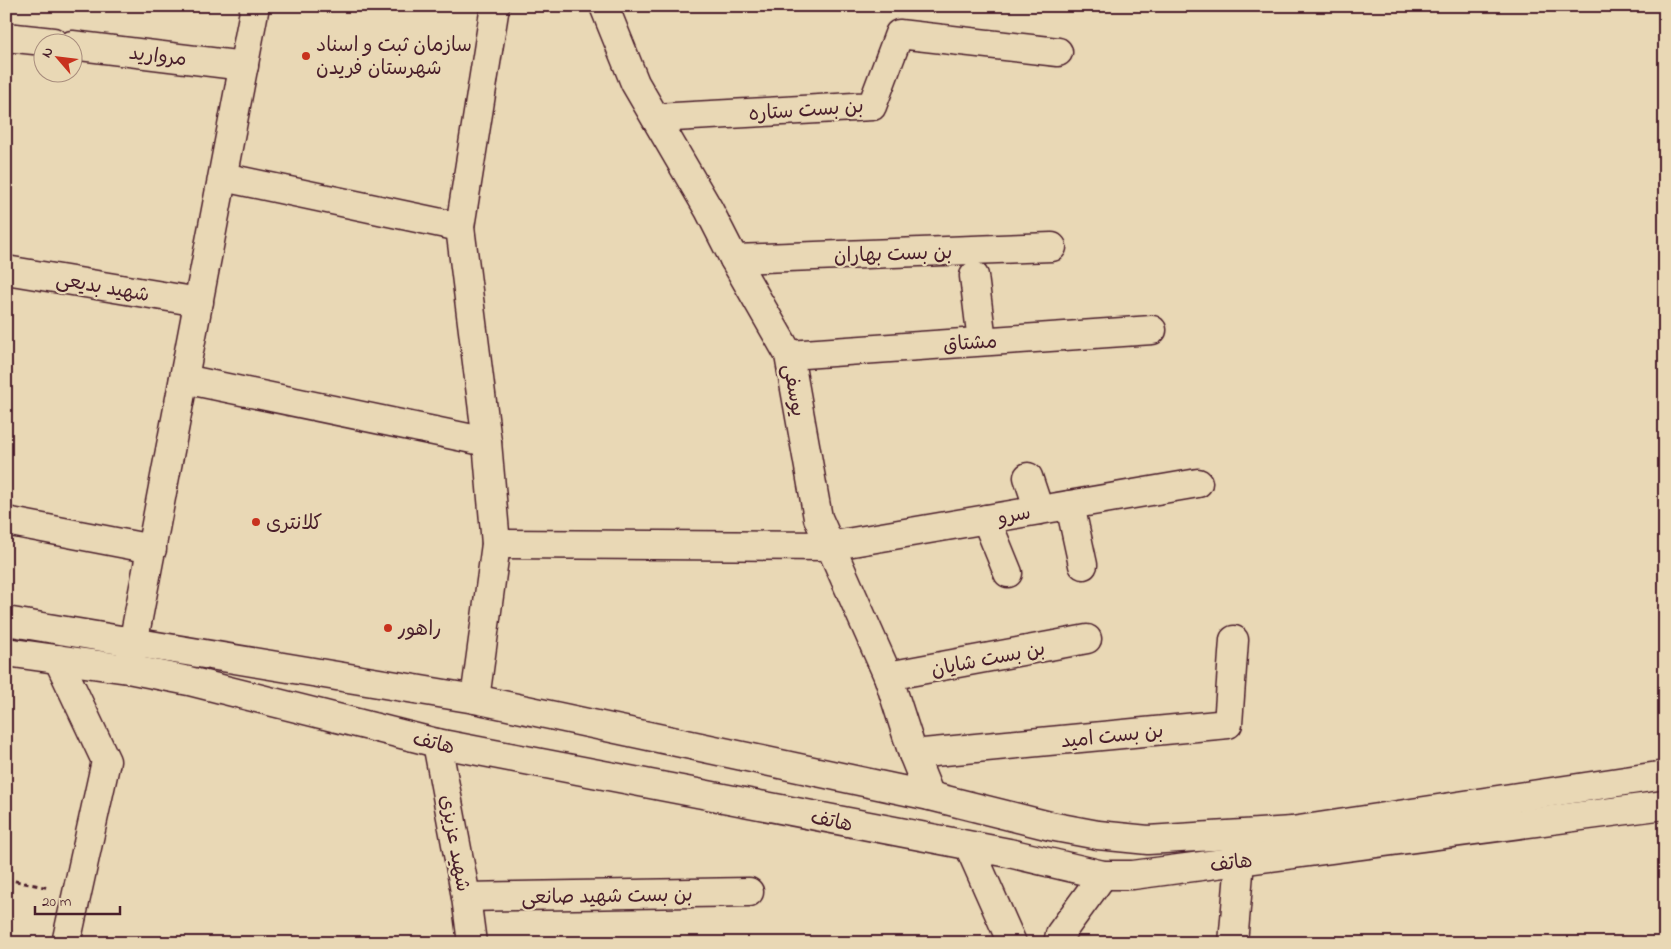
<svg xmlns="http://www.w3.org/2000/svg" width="1671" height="949" viewBox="0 0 1671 949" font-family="'Indie Flower','Playpen Sans Arabic',sans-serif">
  <rect width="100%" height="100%" fill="#e9d8b5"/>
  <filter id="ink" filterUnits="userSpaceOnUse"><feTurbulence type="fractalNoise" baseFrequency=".02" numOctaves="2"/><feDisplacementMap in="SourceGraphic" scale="10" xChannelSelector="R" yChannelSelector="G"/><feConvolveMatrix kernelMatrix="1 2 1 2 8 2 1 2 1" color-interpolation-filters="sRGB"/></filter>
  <g filter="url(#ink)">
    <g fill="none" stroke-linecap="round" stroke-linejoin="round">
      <defs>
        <g id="minor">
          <polyline points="604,6 635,83 709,210 734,259 789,355 818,518 888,676 913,754 930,796"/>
          <polyline points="6,37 53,42"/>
          <polyline points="72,45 244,66"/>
          <polyline points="656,118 872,106 899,34 1058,52"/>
          <polyline points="223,177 460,227"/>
          <polyline points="734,259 1052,247"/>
          <polyline points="6,270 199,302"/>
          <polyline points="974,276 982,341"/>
          <polyline points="789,355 1152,330"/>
          <polyline points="184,379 487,442"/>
          <polyline points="1028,477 1039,510"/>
          <polyline points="1070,505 1083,565"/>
          <polyline points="986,519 1008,573"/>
          <polyline points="6,521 152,549"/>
          <polyline points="496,544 829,546 1198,483"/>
          <polyline points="58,659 106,761 66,943"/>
          <polyline points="129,665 255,6"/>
          <polyline points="888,676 1087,639"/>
          <polyline points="475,699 496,544 487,442 460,227 495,6"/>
          <polyline points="437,743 466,897 472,943"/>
          <polyline points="913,754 1228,724 1234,640"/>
          <polyline points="969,846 1012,943"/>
          <polyline points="466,897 749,892"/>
          <polyline points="1058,943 1060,934 1103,875"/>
          <polyline points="1233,943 1240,861"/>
        </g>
        <g id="secondary">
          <polyline points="6,621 475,699 930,796 1050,826 1098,835 1148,840 1292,831 1665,775"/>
          <polyline points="6,652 128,669 189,681 437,743 1009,853 1103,875 1133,875 1665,805"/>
        </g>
      </defs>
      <use href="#minor" stroke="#4a1f2b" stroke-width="31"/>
      <use href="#secondary" stroke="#4a1f2b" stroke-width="31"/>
      <polyline stroke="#4a1f2b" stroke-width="3" stroke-dasharray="5 4" stroke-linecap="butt" points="6,879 49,888"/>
      <use href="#minor" stroke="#e9d8b5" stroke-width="28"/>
      <use href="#secondary" stroke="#e9d8b5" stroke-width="28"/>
    </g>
  </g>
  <g fill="#c8321e" stroke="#e9d8b5" stroke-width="2">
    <circle cx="306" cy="56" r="5"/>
    <circle cx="256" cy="522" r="5"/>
    <circle cx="388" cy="628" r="5"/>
  </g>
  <g text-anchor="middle" stroke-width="4.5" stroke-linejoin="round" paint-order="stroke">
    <g font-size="20" fill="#4a1f2b" stroke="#e9d8b5" text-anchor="start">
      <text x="316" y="51">سازمان ثبت و اسناد<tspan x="316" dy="23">شهرستان فریدن</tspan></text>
      <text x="266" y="529">کلانتری</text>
      <text x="398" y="635">راهور</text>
    </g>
    <g font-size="20" fill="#4a1f2b" stroke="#e9d8b5">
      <text transform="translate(158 55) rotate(7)" y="7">مروارید</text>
      <text transform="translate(806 109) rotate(-4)" y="7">بن بست ستاره</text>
      <text transform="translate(893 253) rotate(-2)" y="7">بن بست بهاران</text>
      <text transform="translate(103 286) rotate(10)" y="7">شهید بدیعی</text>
      <text transform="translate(970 342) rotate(-4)" y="7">مشتاق</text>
      <text transform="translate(795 390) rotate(80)" y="7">یوسفی</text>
      <text transform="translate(1014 514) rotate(-10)" y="7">سرو</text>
      <text transform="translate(988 658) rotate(-11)" y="7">بن بست شایان</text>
      <text transform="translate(1112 735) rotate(-6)" y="7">بن بست امید</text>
      <text transform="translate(434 742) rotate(13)" y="7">هاتف</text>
      <text transform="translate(832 820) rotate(11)" y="7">هاتف</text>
      <text transform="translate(456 843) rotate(80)" y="7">شهید عزیزی</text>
      <text transform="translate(1231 862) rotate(-7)" y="7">هاتف</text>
      <text transform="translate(607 895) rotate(-1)" y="7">بن بست شهید صانعی</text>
    </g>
  </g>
  <rect width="1671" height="949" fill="none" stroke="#e9d8b5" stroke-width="25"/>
  <rect x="12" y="12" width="1646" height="924" fill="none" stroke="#4a1f2b" stroke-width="2" filter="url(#ink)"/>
  <g transform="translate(58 58) rotate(298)"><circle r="24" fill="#e9d8b5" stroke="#a98e7e"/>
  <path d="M0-4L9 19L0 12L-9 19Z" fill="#c8321e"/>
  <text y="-8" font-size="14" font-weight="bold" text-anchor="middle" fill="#4a1f2b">N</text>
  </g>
  <path d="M35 906v8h85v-8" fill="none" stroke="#4a1f2b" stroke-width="2.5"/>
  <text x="42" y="906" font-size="15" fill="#4a1f2b" stroke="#e9d8b5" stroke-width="4" paint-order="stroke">20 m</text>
</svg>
